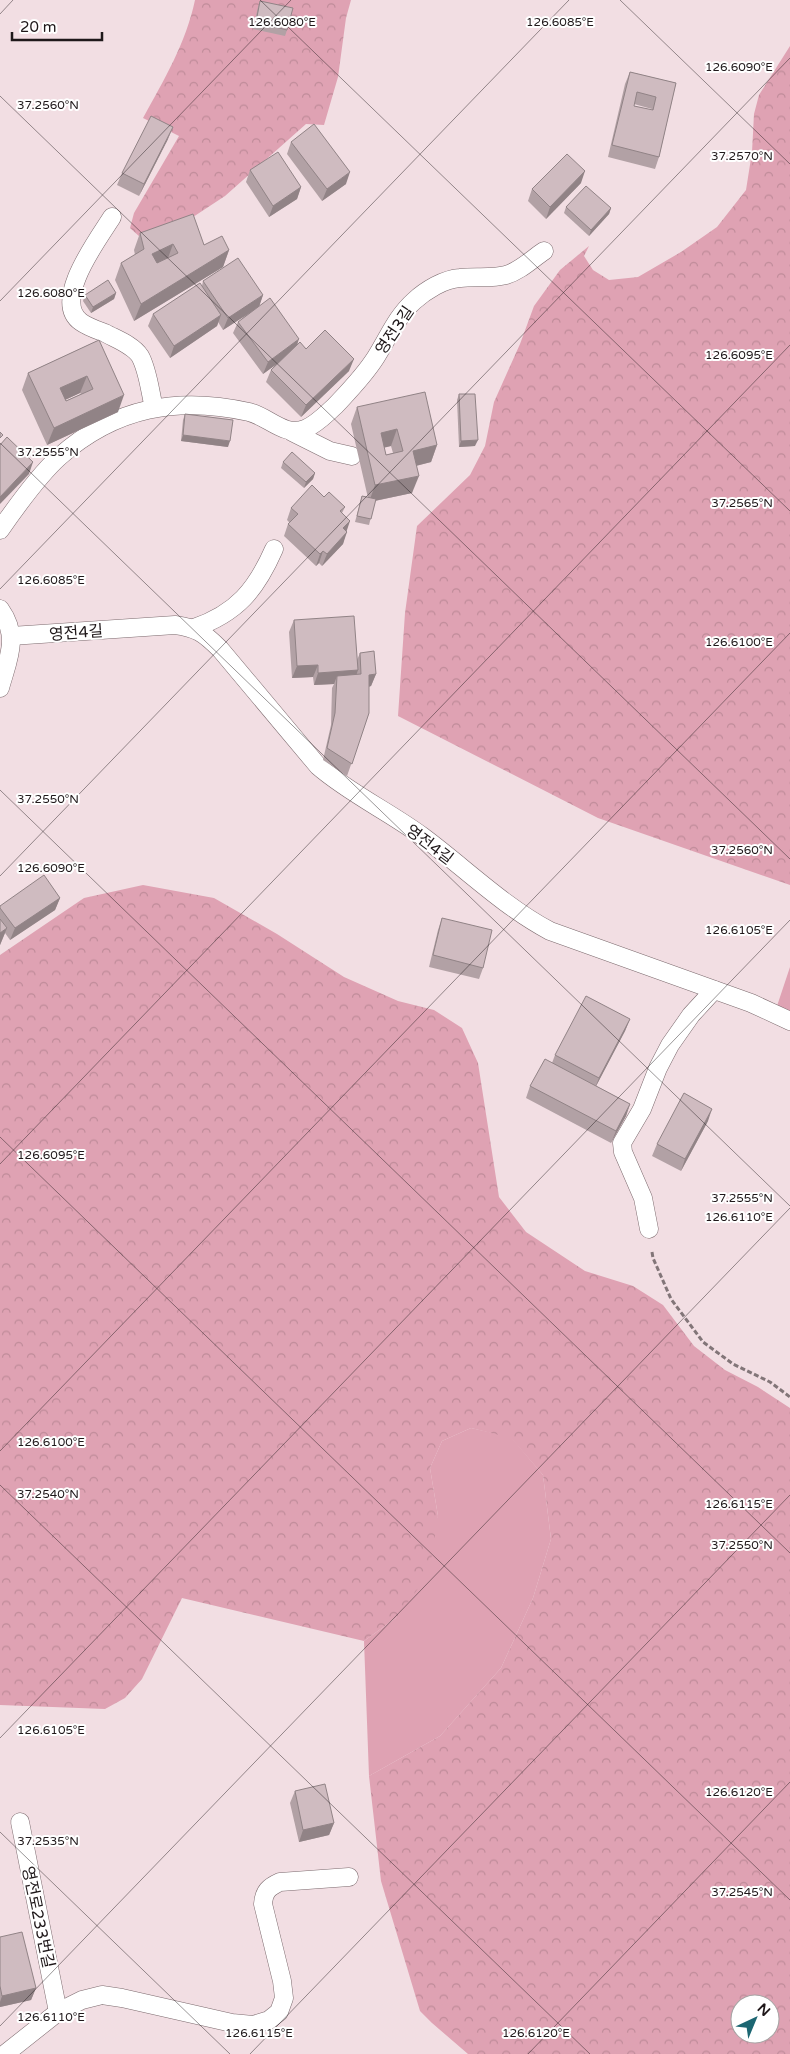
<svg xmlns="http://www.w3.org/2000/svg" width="790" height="2054" viewBox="0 0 790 2054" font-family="'Varela Round','Noto Sans KR',sans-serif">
  <defs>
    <pattern id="forest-crowns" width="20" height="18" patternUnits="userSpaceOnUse" patternTransform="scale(1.25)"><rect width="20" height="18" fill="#dfa2b3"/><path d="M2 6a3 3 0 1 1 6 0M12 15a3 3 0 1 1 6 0" fill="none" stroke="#bf8b99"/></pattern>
  </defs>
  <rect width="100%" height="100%" fill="#f2dee3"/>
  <g fill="#dfa2b3">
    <polygon points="790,967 790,1012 777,1006"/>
    <polygon points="471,1428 511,1437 543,1475 551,1539 533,1598 501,1668 440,1736 369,1776 364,1641 396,1618 438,1516 430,1468 442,1441"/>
  </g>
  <g fill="url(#forest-crowns)" fill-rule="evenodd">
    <path d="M195 0H351L346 18 338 77 324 125 306 124 225 196 190 219 140 237 130 228 134 213 179 136 143 118C164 80 186 43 195 0Z"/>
    <polygon points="790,46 790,885 598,818 398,716 405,613 417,526 470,475 485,446 494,402 520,344 534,306 560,270 589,246 584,256 593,270 609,280 638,277 681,252 717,227 746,190 752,152 754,114 759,95"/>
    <path d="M143 885 214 898 277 934 344 977 398 1001 434 1010 462 1028 478 1063 499 1197 526 1232 585 1271 633 1286 663 1305 694 1346 725 1370 758 1387 790 1408V2054H468L432 2023 420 2011 381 1881 369 1776 440 1736 501 1668 533 1598 551 1539 543 1475 511 1438 471 1428 442 1441 430 1468 438 1516 429 1574 396 1618 364 1641 182 1598 142 1679 125 1698 105 1709 0 1705V955L84 898ZM740 2004H770V2034H740Z"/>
  </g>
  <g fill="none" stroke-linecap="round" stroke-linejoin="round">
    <defs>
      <g id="lane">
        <path d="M112 217C99 238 51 301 81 322 88 327 97 330 105 333 116 339 133 345 140 356 148 370 150 392 154 408"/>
        <polyline points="292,432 330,451 352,456"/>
        <path d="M0 530C16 507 39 475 59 457 115 407 178 396 249 412 269 417 284 437 305 429 317 424 326 414 335 406 350 390 364 376 376 357 388 338 397 316 414 301 426 290 444 279 460 278 475 276 491 279 506 275 520 271 532 259 544 251"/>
        <path d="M0 609C20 637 8 659 0 688"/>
        <path d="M194 628C237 613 256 590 274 549"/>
        <path d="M11 636 175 625C197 628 204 633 220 649L318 766C349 793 388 811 422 836 465 868 503 906 550 931L751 1003 790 1021"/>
        <polyline points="649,1229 643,1198 623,1152 622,1143 642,1109 658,1068 670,1045 691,1015 714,990"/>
        <polyline points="20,1822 58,2012"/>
        <path d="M5 2054 58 2012 82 2000 102 1995 122 1998 232 2023 253 2025 269 2020 279 2012 284 1998 282 1981 263 1904C264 1891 269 1887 280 1882L349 1877"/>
      </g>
    </defs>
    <use href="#lane" stroke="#7c6a6e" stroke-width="19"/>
    <polyline stroke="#827578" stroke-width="3" stroke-dasharray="5 2.5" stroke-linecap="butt" points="652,1252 653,1258 671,1299 703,1342 733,1364 770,1382 790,1397"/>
    <use href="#lane" stroke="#fff" stroke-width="18"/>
  </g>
  <g fill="#b2a1a5" fill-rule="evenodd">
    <polygon points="260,1 287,30 285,36 253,29 258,7"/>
    <path d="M630 72 676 83 659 157 655 169 608 157 625 84ZM634 104 652 109V110L634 106Z"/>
    <polygon points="168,139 139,196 117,185 122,173"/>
    <polygon points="291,142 346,184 322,201 287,154"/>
    <polygon points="250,170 301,187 297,199 269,217 246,182"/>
    <polygon points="581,183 546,219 528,201 532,189"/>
    <polygon points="566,207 611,208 609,214 589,236 564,213"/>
    <polygon points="140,233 204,245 229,250 223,267 134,321 115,280 121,263 135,255 134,250"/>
    <polygon points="203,281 263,295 259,306 298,344 349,371 301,417 266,382 271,370 275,365 263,374 233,333 238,322 246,315 223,330 218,322 217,326 170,358 148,326 153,314 202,286"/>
    <polygon points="116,293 114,299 91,313 83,301 85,295"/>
    <path d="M99 340 118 412 47 445 22 390 28 373ZM80 393 81 394 66 401 65 400Z"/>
    <polygon points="459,394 475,446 459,447 457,400"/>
    <path d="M357 407 437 445 431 462 416 466 412 493 375 501 369 525 355 522 360 503 362 496 368 498 351 424ZM391 446 393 453 386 455 384 447Z"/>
    <polygon points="185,414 228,447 181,441 183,420"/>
    <polygon points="283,462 315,473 313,479 304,488 281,468"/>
    <polygon points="324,497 345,507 342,513 346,531 343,544 322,566 319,563 316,566 284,536 288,524 290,523 287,520 291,508"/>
    <polygon points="294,620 357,660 360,653 376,674 371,686 369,687 369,713 347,776 323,760 331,725 332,688 334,684 314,685 313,677 292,678 289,632"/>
    <polygon points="60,898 55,910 10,940 5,933 0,945 0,906"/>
    <polygon points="442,918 483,968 479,979 429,967 438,930"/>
    <polygon points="630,1019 625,1031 596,1086 630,1104 626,1116 611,1143 526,1098 530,1086 552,1063 555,1055"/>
    <polygon points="708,1121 681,1171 652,1156 657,1144"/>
    <polygon points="295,1791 334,1823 329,1835 299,1842 290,1803"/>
    <polygon points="0,1937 36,1988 31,2000 0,2007"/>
  </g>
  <g fill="#918386">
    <polygon points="173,127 168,139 139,196 144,184"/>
    <polygon points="585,171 581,183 546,219 550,207"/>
    <polygon points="350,172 346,184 322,201 327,189"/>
    <polygon points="301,187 297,199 269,217 273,206"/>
    <polygon points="611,208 609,214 589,236 591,230"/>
    <polygon points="173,244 167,261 146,271 152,254"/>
    <polygon points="229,250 223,267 134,321 141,304"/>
    <polygon points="116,293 114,299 91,313 93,307"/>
    <polygon points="263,295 259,307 223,330 228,318"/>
    <polygon points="221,315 217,326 170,358 174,346"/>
    <polygon points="299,339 295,351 263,374 268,362"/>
    <polygon points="354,359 349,371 301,417 306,405"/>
    <polygon points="87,376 80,393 54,405 60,388"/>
    <polygon points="124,395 118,412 47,445 54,428"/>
    <polygon points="397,429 391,446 375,450 381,433"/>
    <polygon points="183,435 230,441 228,447 181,441"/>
    <polygon points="478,440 475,446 459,447 461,441"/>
    <polygon points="437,445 431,462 407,468 413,451"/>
    <polygon points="33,462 29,474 0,504 0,497"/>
    <polygon points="315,473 313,479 304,488 306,482"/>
    <polygon points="419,476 412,493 369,502 375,485"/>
    <polygon points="350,521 346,533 343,528"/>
    <polygon points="347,532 343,544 322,566 327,554"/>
    <polygon points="323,551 319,563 316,566 320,554"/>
    <polygon points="318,665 313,677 292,678 297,666"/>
    <polygon points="358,670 354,682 337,676 334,684 314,685 318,673"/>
    <polygon points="376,674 371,686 365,687 369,675"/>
    <polygon points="60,898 55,910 10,940 15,928"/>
    <polygon points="7,928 0,945 0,933"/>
    <polygon points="630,1019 625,1031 594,1090 599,1078"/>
    <polygon points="630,1104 626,1116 611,1143 616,1131"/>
    <polygon points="712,1109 708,1121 681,1171 685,1159"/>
    <polygon points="334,1823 329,1835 299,1842 303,1830"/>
    <polygon points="36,1988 31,2000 0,2007 0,2002 2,1996"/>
  </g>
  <g fill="#cfbbc0" stroke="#918386" fill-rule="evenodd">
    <polygon points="260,1 293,8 287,30 256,22"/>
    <path d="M630 72 676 83 659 157 612 145ZM637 92 656 97 653 110 634 106Z"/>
    <polygon points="151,116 173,127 144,184 122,173"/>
    <polygon points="314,124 350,172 327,189 291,142"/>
    <polygon points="278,152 301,187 273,206 250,170"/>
    <polygon points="567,154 585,171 550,207 532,189"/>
    <polygon points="586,186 611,208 591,230 566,207"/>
    <path d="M193 214 204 245 222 236 229 250 141 304 121 263 144 249 140 233ZM173 244 178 253 157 263 152 254Z"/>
    <polygon points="238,258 263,295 228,318 203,281"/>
    <polygon points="108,280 116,293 93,307 85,295"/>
    <polygon points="200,283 221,315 174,346 153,314"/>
    <polygon points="270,298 299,339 268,362 238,322"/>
    <polygon points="325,330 354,359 306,405 271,370 300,342 306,349"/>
    <path d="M99 340 124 395 54 428 28 373ZM87 376 93 389 66 401 60 388Z"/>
    <path d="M425 392 437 445 413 451 419 476 375 485 357 407ZM397 429 403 451 386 455 381 433Z"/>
    <polygon points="459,394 475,394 478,440 461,441"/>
    <polygon points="185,414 233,420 230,441 183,435"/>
    <polygon points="0,432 3,435 0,438"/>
    <polygon points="7,437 33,462 0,497 0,445"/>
    <polygon points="292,452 315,473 306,482 283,462"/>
    <polygon points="312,485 324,497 329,492 345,507 340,511 350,521 343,528 347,532 327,554 323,551 320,554 288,524 298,514 291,508"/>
    <polygon points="362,496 376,499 371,519 357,516"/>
    <polygon points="354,616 358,670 318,673 318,665 297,666 294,620"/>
    <polygon points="374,651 376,674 369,675 369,713 352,764 327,748 335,713 337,676 361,674 360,653"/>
    <polygon points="44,875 60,898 15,928 0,908 0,906"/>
    <polygon points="442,918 492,930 483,968 433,955"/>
    <polygon points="0,919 7,928 0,933"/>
    <polygon points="586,996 630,1019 599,1078 555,1055"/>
    <polygon points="545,1059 630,1104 616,1131 530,1086"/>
    <polygon points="684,1093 712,1109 685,1159 657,1144"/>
    <polygon points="325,1784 334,1823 303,1830 295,1791"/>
    <polygon points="22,1932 36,1988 2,1996 0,1986 0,1937"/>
  </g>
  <path fill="none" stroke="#1f181a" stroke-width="1" stroke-opacity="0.45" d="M260 0 790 511M620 0 790 164M0 14 13 0M0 96 790 859M0 301 291 0M0 443 790 1206M0 589 569 0M0 790 790 1553M0 876 790 58M0 1137 790 1900M0 1164 790 345M0 1451 790 633M0 1485 590 2054M0 1738 790 920M0 1832 230 2054M0 2026 790 1208M250 2054 790 1495M528 2054 790 1782"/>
  <g text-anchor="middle" stroke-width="4" stroke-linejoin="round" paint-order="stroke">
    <g font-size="16" fill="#1f181a" stroke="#fff">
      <text transform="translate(394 330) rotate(-56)" y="6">영전3길</text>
      <text transform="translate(76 632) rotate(-4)" y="6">영전4길</text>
      <text transform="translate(430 844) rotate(37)" y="6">영전4길</text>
      <text transform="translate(39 1917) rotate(78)" y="6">영전로233번길</text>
    </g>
  </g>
  <g font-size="12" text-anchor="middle" fill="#1f181a" stroke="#fff" stroke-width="4" stroke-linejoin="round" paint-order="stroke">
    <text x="282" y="26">126.6080°E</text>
    <text x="560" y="26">126.6085°E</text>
    <text x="739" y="71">126.6090°E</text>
    <text x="48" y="109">37.2560°N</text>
    <text x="742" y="160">37.2570°N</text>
    <text x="51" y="297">126.6080°E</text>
    <text x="739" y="359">126.6095°E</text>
    <text x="48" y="456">37.2555°N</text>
    <text x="742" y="507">37.2565°N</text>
    <text x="51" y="584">126.6085°E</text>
    <text x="739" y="646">126.6100°E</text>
    <text x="48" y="803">37.2550°N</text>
    <text x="742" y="854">37.2560°N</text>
    <text x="51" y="872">126.6090°E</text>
    <text x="739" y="934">126.6105°E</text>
    <text x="51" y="1159">126.6095°E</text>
    <text x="742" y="1202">37.2555°N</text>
    <text x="739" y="1221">126.6110°E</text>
    <text x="51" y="1446">126.6100°E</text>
    <text x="48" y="1498">37.2540°N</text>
    <text x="739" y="1508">126.6115°E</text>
    <text x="742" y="1549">37.2550°N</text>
    <text x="51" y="1734">126.6105°E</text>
    <text x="739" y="1796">126.6120°E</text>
    <text x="48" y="1845">37.2535°N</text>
    <text x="742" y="1896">37.2545°N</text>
    <text x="51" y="2021">126.6110°E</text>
    <text x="259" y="2037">126.6115°E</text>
    <text x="536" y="2037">126.6120°E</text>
  </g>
  <g transform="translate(755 2019) rotate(44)"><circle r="24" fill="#ffffff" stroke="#a5a3a3"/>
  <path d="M0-4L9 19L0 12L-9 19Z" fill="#1c6672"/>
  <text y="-8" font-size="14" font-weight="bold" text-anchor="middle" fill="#1f181a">N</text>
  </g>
  <path d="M12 32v8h90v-8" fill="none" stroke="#1f181a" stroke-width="2.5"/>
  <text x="20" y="32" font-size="15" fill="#1f181a" stroke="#ffffff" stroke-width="4" paint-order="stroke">20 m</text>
</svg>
